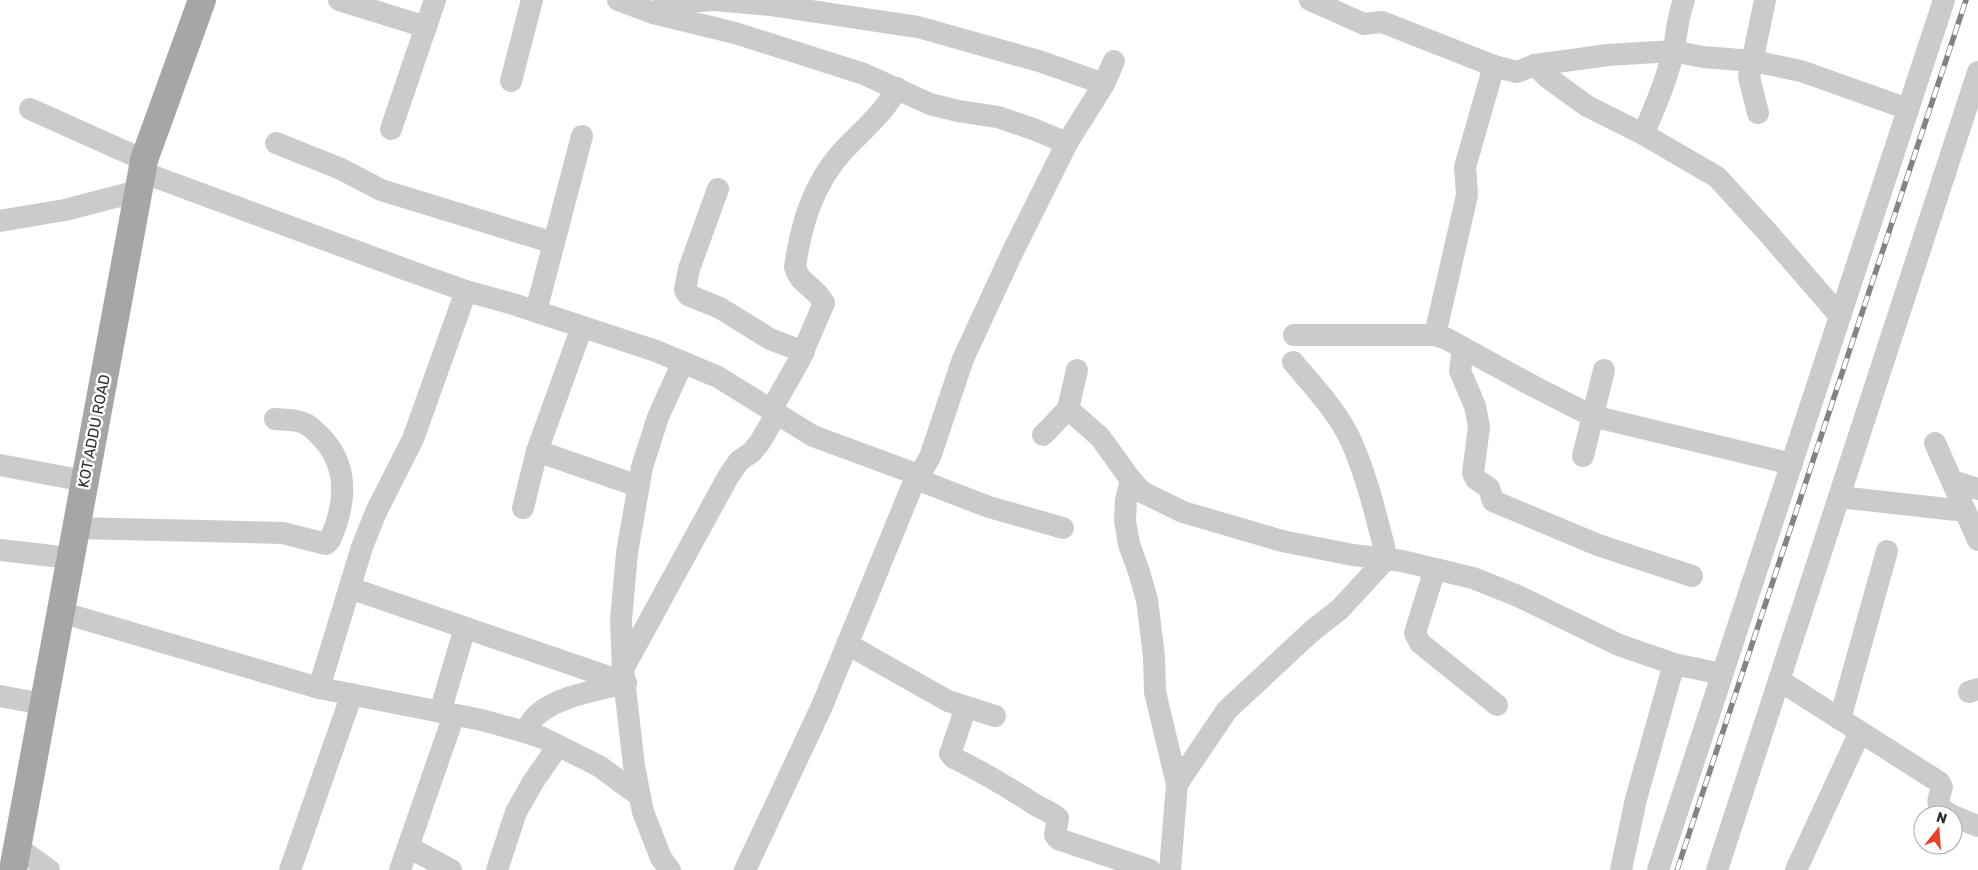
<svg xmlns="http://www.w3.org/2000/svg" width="1978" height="870" viewBox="0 0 1978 870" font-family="Rubik,sans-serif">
  <rect width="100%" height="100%" fill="#fff"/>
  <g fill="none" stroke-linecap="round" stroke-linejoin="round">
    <g stroke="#cbcbcb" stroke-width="22">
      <polyline points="339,0 426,27"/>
      <polyline points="618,0 653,13 735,33 864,74 930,104 958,111 998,117 1033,129 1067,143"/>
      <polyline points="714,0 771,5 918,27 1042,62 1104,84"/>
      <polyline points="1310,0 1364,24 1382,22 1494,66 1517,72 1535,65 1608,55 1673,51 1703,57 1753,61 1801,71 1908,109"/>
      <polyline points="653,13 670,3 714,0"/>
      <polyline points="1535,65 1547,77 1587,106 1643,134 1717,177 1769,234 1840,316"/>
      <polyline points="511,81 532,0"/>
      <polyline points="30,109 144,160"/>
      <polyline points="1758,113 1749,77 1765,0"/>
      <polyline points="391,129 435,0"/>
      <path d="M1643 134C1655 108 1666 81 1673 53 1677 35 1677 18 1684 0"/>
      <polyline points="276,143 341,169 381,190 554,243"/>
      <polyline points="142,172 407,270 466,291 513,304 656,351 718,377 813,436 908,471 916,479 989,507 1063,528"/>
      <polyline points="718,189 689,269 685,290 688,295 720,308 770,339 804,352"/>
      <polyline points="0,221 65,210 138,191"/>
      <polyline points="536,311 582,136"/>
      <polyline points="1294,335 1435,335 1447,339 1533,386 1592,416 1792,464"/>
      <polyline points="1435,335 1467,195 1465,167 1494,66"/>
      <polyline points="1463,348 1460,371 1475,406 1479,427 1473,473 1476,479 1489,488 1493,501 1598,545 1692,576"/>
      <path d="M1293 362C1314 387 1339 413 1352 443 1368 480 1377 520 1387 558"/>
      <polyline points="1068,409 1100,437 1131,480 1142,492 1183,512 1282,541 1353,555 1402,561 1473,578 1518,596 1619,645 1674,664 1722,674"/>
      <path d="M771 410 799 361 824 303C816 287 799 284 795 267 801 225 813 184 842 152 861 131 884 114 897 88"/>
      <polyline points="1043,435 1068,409 1077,370"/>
      <polyline points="1935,443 1978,540"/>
      <polyline points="537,451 638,486"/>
      <polyline points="1583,456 1604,370"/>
      <polyline points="0,465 85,481"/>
      <polyline points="1131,480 1126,500 1125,521 1129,544 1139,572 1147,600 1154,657 1155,692 1177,784 1170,870"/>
      <polyline points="1952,481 1978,489"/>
      <polyline points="1839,497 1965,511"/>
      <polyline points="523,508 537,451 582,327"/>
      <path d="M76 528 283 533 326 544 330 540C345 506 350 469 323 439 318 434 312 427 306 424 297 419 285 420 275 419"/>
      <polyline points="0,550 70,558"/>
      <polyline points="1435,569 1415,633 1420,643 1497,705"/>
      <polyline points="350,588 626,683"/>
      <polyline points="60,612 319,688 482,720 525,732 543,738 599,766 640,796"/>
      <polyline points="847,644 948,701 995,716"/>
      <polyline points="623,669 728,477 739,461 752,452 760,442 777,413"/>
      <path d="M1779 680 1939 782 1942 787C1937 804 1935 806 1951 815"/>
      <polyline points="319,688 362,547 376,512 413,439 466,291"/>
      <polyline points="1969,692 1978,689"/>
      <polyline points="0,696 43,704"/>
      <path d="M966 707 950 754 954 758C982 772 1008 787 1034 804 1042 809 1051 812 1058 818L1055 835 1058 839 1150 870"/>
      <polyline points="440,712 465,628"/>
      <polyline points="1840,719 1887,551"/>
      <path d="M525 732C529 726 532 719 537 715 557 696 599 690 626 683"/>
      <polyline points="1177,784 1227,710 1312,631 1340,609 1387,558"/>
      <polyline points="1953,816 1978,826"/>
      <polyline points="17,847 49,870"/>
      <polyline points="408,847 451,870"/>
      <polyline points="290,870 352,694"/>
      <polyline points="400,870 454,715"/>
      <polyline points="497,870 516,812 533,782 558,746"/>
      <polyline points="670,870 661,858 643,812 634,766 623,670 621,620 627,553 642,467 658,417 683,362"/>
      <polyline points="745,870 822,706 911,489 930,457 963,359 1013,251 1067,143 1104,84 1114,61"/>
      <polyline points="1621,870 1636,799 1674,664"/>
      <polyline points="1658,870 1944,0"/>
      <polyline points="1717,870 1978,72"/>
      <polyline points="1796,870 1860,732"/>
    </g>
    <polyline stroke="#a6a6a6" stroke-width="28" points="13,870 142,172 144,160 202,0"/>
    <defs>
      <polyline id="rail" points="1677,870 1966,0"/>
    </defs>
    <use href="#rail" stroke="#838383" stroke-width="5.5"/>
    <use href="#rail" stroke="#fff" stroke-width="4" stroke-dasharray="11" stroke-linecap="butt"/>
  </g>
  <g text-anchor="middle" stroke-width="5" stroke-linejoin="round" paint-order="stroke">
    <g font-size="15" fill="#2e2e2e" stroke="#fff">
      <text transform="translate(94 431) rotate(-79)" y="5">KOT ADDU ROAD</text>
    </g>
  </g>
  <g transform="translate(1938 830) rotate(17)"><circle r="24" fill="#ffffff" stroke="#ababab"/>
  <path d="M0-4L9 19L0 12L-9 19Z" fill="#ec3f29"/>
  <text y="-8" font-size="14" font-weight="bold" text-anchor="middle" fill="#2e2e2e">N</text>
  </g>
</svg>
